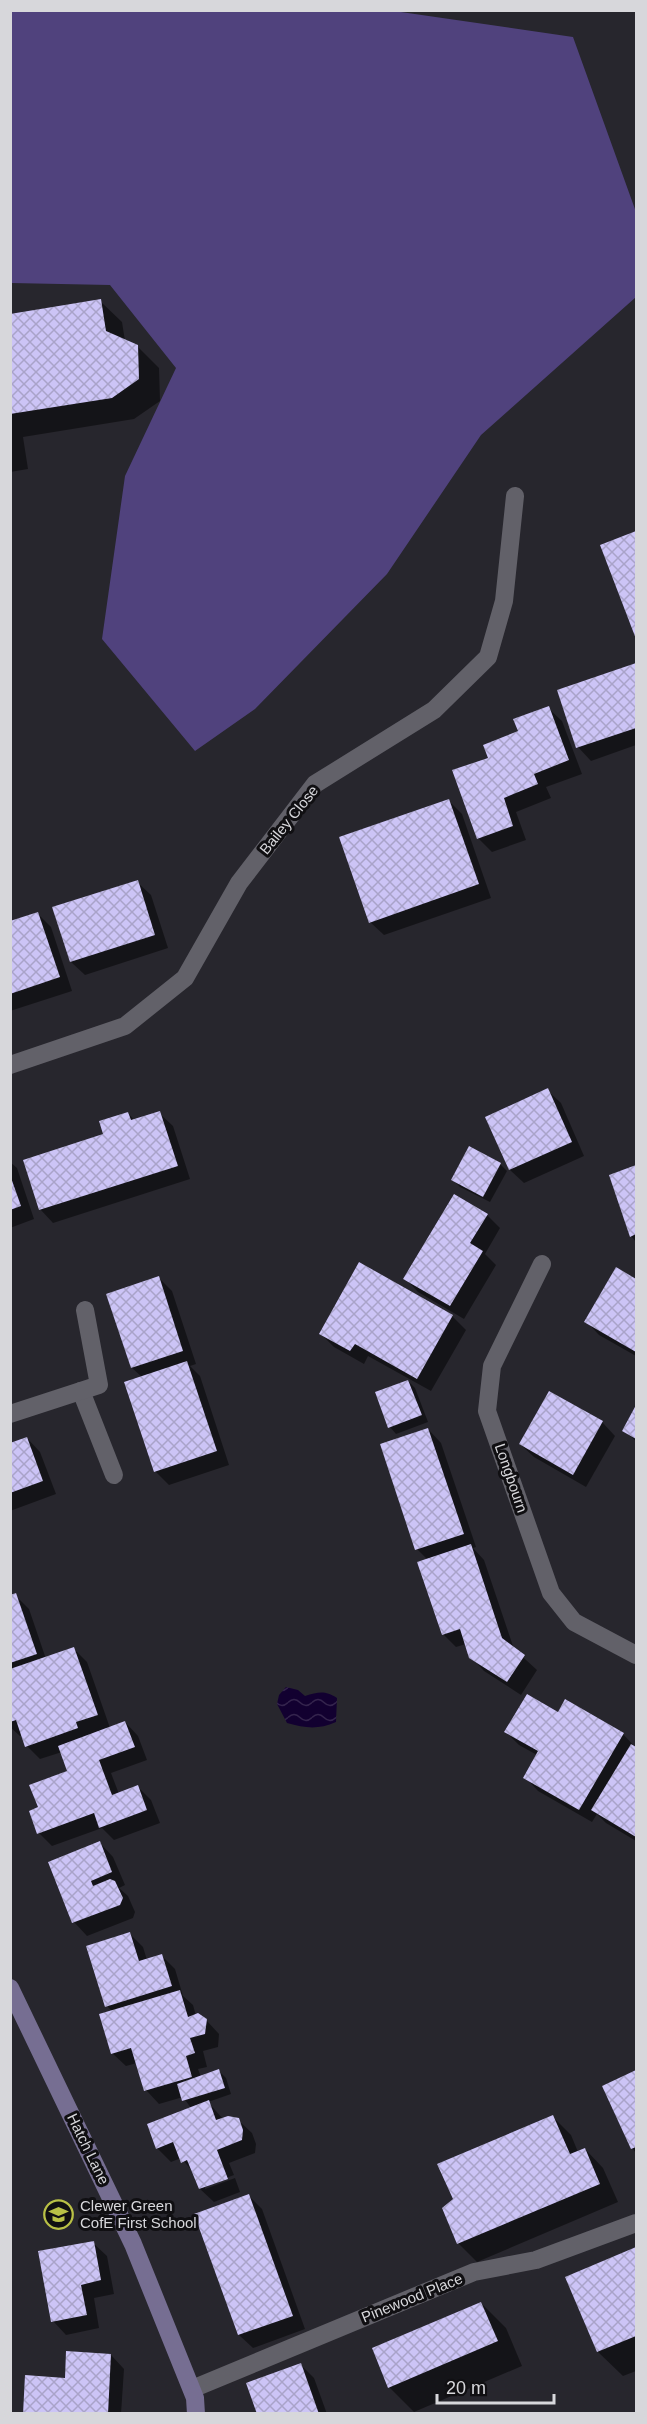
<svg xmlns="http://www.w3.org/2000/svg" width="647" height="2424" viewBox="0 0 647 2424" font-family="Arial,sans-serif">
  <defs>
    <pattern id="water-waves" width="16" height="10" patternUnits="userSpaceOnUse" patternTransform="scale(1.5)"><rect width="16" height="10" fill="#120030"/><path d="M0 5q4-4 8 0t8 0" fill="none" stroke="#34244d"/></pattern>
    <pattern id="building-cross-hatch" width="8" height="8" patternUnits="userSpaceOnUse" patternTransform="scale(1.5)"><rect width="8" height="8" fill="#ccc4f6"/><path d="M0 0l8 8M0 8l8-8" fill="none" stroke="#a9a3c9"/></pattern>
  </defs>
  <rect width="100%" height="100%" fill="#27262d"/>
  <polygon fill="#50427d" points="387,10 573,37 636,212 636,297 481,435 387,574 255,709 195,751 102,639 125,476 176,368 110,285 11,283 11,11"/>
  <path fill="url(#water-waves)" d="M286 1687 298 1690 305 1696C318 1692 325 1690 337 1698L336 1722C318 1730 305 1728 287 1723L277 1704 279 1695Z"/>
  <g fill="#0007">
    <polygon points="100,301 122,322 125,341 137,346 159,368 160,401 134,419 23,437 28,469 10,472 10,315"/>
    <polygon points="636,533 636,635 602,546"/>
    <polygon points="636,665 636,745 591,761 578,747 559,691"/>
    <polygon points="548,708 562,721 582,774 546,787 551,798 516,812 526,840 492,852 478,838 490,758"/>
    <polygon points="448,800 462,814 491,898 384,935 370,922"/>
    <polygon points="137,882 151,895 168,948 85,975 71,962"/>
    <polygon points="38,914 51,927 72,991 10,1011 10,923"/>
    <polygon points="547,1090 561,1103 584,1156 524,1183 510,1170 487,1117"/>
    <polygon points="128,1113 135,1121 159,1113 173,1126 190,1179 53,1223 40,1209 105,1135"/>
    <polygon points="10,1162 17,1168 34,1219 10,1228"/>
    <polygon points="500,1164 507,1171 490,1202 460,1187 453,1180"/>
    <polygon points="636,1167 636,1242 631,1236 610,1176"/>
    <polygon points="487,1215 500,1228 485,1254 496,1265 464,1319 418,1292 405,1278"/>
    <polygon points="616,1269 636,1280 636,1356 599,1335 586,1321"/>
    <polygon points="159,1278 172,1291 196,1364 190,1366 200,1376 229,1465 169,1485 155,1471 142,1377 132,1368"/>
    <polygon points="452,1316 466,1330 431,1391 368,1356 364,1364 334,1347 321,1334"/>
    <polygon points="408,1381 415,1388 428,1422 396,1434 390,1427"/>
    <polygon points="636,1408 636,1441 624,1431"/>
    <polygon points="602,1422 615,1436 586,1487 534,1457 520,1444"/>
    <polygon points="428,1429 441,1443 476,1547 473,1548 484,1560 514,1649 537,1670 521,1695 484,1671 471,1657 466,1644 456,1647 443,1634 428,1560 417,1549"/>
    <polygon points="27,1438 40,1452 56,1494 10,1511 10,1444"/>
    <polygon points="15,1595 29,1609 46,1659 74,1649 87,1662 110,1728 125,1722 138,1736 147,1760 111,1773 119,1794 138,1787 151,1800 160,1823 114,1840 102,1828 52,1846 39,1833 39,1808 69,1771 62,1752 40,1759 27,1746 23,1735 20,1736 10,1727 10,1597"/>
    <polygon points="566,1701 623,1734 636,1748 636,1841 606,1823 597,1814 592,1822 538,1791 525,1777 537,1755 519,1745 506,1732 558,1714"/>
    <polygon points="100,1843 113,1857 125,1885 119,1888 128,1896 135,1912 133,1918 87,1936 74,1922"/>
    <polygon points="130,1934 143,1947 147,1960 161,1955 175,1969 183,1996 193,2005 196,2016 206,2020 219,2034 218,2047 203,2051 207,2067 198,2069 201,2077 219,2071 226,2078 231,2094 208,2102 223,2119 238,2120 252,2133 256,2144 255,2153 229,2163 234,2175 205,2186 205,2189 235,2178 240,2192 214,2202 200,2189 195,2174 181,2158 171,2162 157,2148 191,2108 183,2097 159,2104 146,2090 137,2063 126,2066 112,2053 113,2012 107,2006"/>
    <polygon points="636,2072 636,2153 632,2148 604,2087"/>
    <polygon points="553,2117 571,2135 578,2152 585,2149 603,2168 618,2202 477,2262 459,2244 443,2208"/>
    <polygon points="249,2196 262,2209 305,2329 253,2348 239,2335 196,2215"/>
    <polygon points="93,2243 107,2256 114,2294 94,2298 99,2328 66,2335 53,2321"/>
    <polygon points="636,2249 636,2371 623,2376 598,2352 567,2278"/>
    <polygon points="481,2303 506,2328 522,2366 414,2412 389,2387"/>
    <polygon points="111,2355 124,2369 121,2414 24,2414 66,2379"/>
    <polygon points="301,2365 314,2378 327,2414 258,2414"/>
  </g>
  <g fill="url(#building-cross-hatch)">
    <polygon points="101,299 106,331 138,345 139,379 112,398 10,414 10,314"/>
    <polygon points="636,531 636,639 600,545"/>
    <polygon points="636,663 636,728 576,748 557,690"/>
    <polygon points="549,706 569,760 534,774 538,784 504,798 513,826 477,839 452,770 488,758 483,745 518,731 513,719"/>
    <polygon points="449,799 479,884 369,923 339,837"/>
    <polygon points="138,880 155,935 70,962 52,907"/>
    <polygon points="38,912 60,977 10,994 10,921"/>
    <polygon points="548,1088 572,1142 509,1170 485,1117"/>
    <polygon points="160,1111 178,1166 39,1210 23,1160 103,1134 99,1121 128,1112 131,1120"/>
    <polygon points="469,1146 501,1163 483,1197 451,1180"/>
    <polygon points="636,1165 636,1234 630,1237 609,1175"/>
    <polygon points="10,1175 21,1206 10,1210"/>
    <polygon points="454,1194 488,1214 470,1243 483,1251 450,1306 403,1279"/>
    <polygon points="359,1262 453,1315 417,1379 355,1344 350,1351 319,1334"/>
    <polygon points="616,1267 636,1279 636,1352 584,1322"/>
    <polygon points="159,1276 183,1351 131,1368 106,1294"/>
    <polygon points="187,1361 217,1451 154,1472 124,1382"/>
    <polygon points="408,1380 422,1415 388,1428 375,1392"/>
    <polygon points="549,1391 603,1421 573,1475 519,1444"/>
    <polygon points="636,1405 636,1439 622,1431"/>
    <polygon points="428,1428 464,1534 415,1550 380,1444"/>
    <polygon points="27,1437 43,1481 10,1493 10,1443"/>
    <polygon points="471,1544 502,1638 525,1655 507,1682 469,1658 460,1629 442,1635 417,1562"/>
    <polygon points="16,1593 37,1654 10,1663 10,1595"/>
    <polygon points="74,1647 98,1715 76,1722 78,1728 25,1747 16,1720 10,1722 10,1669"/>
    <polygon points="527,1694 558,1712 565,1699 624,1733 579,1810 523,1778 538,1751 504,1732"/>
    <polygon points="125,1721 135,1747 99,1760 112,1795 138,1785 147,1810 99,1828 94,1813 37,1834 29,1811 38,1807 29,1785 67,1771 58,1746"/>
    <polygon points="631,1744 636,1747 636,1837 591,1810"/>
    <polygon points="100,1841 112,1872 91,1881 93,1886 110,1879 115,1881 123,1898 120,1905 72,1923 48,1862"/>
    <polygon points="130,1932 139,1961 162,1954 172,1986 105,2007 86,1946"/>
    <polygon points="180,1990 188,2017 198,2013 207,2019 205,2034 190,2038 195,2053 186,2056 192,2077 144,2091 131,2048 111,2054 99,2014"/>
    <polygon points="219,2069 225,2088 182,2101 177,2084"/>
    <polygon points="636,2070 636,2147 631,2149 602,2086"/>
    <polygon points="209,2100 216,2120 228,2116 239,2118 243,2130 242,2140 217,2150 228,2179 199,2189 187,2160 181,2163 173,2142 156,2149 147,2124"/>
    <polygon points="553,2115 570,2154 585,2148 600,2184 457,2244 442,2208 453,2199 437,2164"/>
    <polygon points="249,2194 293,2316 238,2335 194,2214"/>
    <polygon points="94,2241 101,2280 81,2285 87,2315 51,2322 38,2251"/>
    <polygon points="636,2247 636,2336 597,2352 565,2277"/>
    <polygon points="481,2302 498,2341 388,2388 372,2348"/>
    <polygon points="66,2351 111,2354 108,2414 23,2414 25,2375 65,2378"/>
    <polygon points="301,2363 319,2414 257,2414 246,2383"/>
  </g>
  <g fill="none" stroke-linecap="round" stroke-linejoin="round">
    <polyline stroke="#626169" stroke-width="18" points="542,1264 492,1366 487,1411 551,1593 574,1622 636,1655"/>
    <g stroke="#626169" stroke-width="18">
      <polyline points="10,1065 125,1026 185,978 239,883 315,784 434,710 488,657 504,601 515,496"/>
      <polyline points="81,1391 114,1475"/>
      <polyline points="10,1414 99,1385 85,1310"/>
      <polyline points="192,2389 474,2272 536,2260 636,2223"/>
    </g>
    <polyline stroke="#766e92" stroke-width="18" points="10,1988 133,2244 195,2398 196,2414"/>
  </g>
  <defs>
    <symbol id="school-ring" viewBox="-11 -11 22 22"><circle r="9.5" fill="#100f12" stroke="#b9c046" stroke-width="1.5"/><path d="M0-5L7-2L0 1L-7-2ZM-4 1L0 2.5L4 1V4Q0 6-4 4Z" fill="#b9c046"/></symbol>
  </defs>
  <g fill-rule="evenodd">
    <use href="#school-ring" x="42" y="2198" width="33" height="33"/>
  </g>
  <g text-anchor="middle" stroke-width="6" stroke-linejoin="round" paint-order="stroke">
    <g font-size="15" fill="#d7d7db" stroke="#100f12">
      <text transform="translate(289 820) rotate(-51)" y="5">Bailey Close</text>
      <text transform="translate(511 1478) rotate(71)" y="5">Longbourn</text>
      <text transform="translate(88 2149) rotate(64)" y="5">Hatch Lane</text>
      <text transform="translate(412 2298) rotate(-22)" y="5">Pinewood Place</text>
    </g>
    <g font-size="15" fill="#d7d7db" stroke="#100f12" text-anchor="start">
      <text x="80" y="2211">Clewer Green<tspan x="80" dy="17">CofE First School</tspan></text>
    </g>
  </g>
  <rect width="647" height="2424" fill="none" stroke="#d7d7db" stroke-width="24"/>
  <path d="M437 2394v9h117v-9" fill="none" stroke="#d7d7db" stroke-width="3"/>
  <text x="446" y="2394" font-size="18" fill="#d7d7db" stroke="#100f12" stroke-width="4.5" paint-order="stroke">20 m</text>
</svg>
